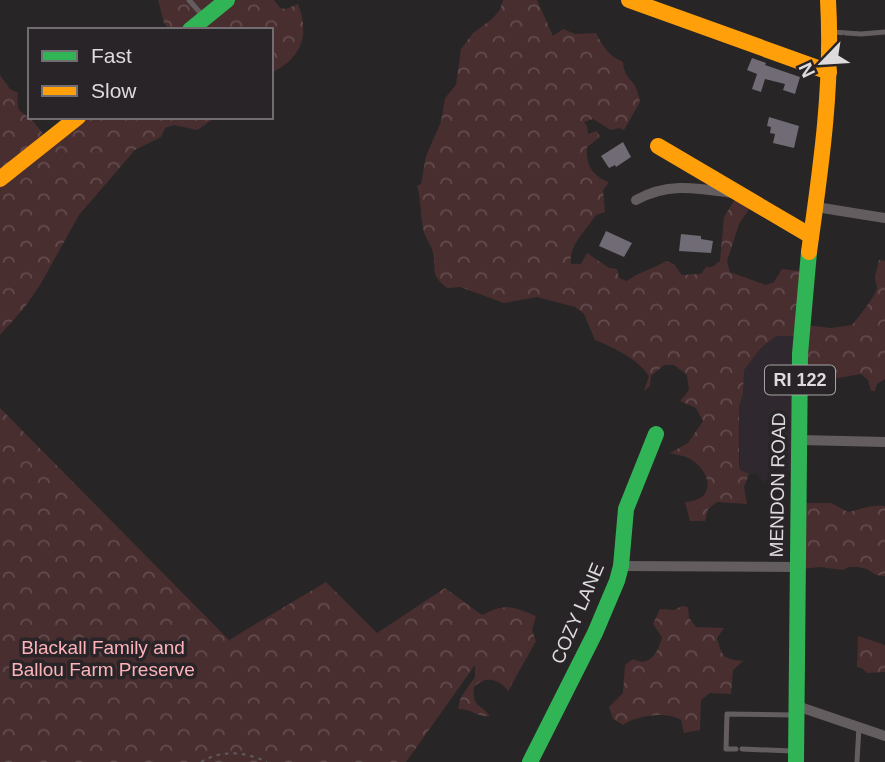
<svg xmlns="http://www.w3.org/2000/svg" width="885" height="762" viewBox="0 0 885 762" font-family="Helvetica,sans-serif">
  <defs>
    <pattern id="forest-crowns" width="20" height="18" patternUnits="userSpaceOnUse" patternTransform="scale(1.75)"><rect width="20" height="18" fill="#492e30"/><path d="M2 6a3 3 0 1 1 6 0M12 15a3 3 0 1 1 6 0" fill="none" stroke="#634c4e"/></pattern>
  </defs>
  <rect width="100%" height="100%" fill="#272526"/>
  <polygon fill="#30282f" points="776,336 802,336 799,471 774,470 770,478 763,482 757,474 749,474 740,470 739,406 743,394 744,370 761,348"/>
  <g fill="url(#forest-crowns)">
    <path d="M158 0H274L280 8 286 9 298 4C310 35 302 58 271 73V30H170L164 23Z"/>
    <path d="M503 0H537L553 36 563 29 575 34 596 33C603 47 609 56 623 62 624 73 627 76 634 84 637 89 639 97 640 102L624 130 619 128 611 130 593 119 584 122 587 126 588 134 597 131 600 137 587 147C585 164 593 177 609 182L603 190 605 212 596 215C586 231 568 245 571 264H581L587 253 609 268 617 269 619 278 627 281C638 272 653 269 666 261L674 264 682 275 701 274 706 267H712L720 261 724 217 739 193 753 203 739 224 727 261 730 272 766 285 774 282 782 269 807 272 805 325 831 328 852 325C857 319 876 295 877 288 877 284 875 281 875 277 876 271 878 266 879 260L885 261V379L877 384 875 391H871L868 380 861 374 827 380 806 378 802 336H776L761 348 744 370 743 394 739 406V465L740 470 749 474 744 487 747 504 717 502 708 509 705 521H690L685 502C715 501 713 474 692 460 687 456 677 455 670 453L688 443 703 421 696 408 680 401 689 390 687 375 674 365H664L651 376 650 386 644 391 649 376C637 358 614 348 595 340L584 314 575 307 537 297 504 303 460 287 447 288C429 273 437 272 433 253 432 246 426 239 424 232 420 217 422 203 417 186L421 184 426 156 441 122 445 98 456 85 461 49 473 33 492 19 500 10Z"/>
    <path d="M0 75 10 89 18 93C16 115 20 109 33 121 38 127 43 134 48 140L78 117H216L197 130 174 125 165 128 161 137 135 150 79 215 40 285 24 308 0 335Z"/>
    <path d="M0 408 229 640 326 582 377 633 445 588 482 615C506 603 512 606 536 616L532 630 536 641 508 691C499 679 486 675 474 687 472 708 480 703 490 716 479 718 470 708 458 709L461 697 475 677V665L406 762H0Z"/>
    <path d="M801 503H831L848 512C863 509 868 505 885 506V576L876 575 867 569 858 567H849L843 570 820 567 802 569Z"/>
    <path d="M682 606 688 607 689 618 696 627 724 628 717 638C722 657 723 659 743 661L733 670 731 694 710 693 701 700 700 730 684 733 681 720C668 711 636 715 623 725L613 719 609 707 623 693 625 665 633 659C650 668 658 652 662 637L653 624 660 609 674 610Z"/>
    <polygon points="858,636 885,645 885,672 867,673 862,668 857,667"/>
  </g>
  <g fill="#706b74">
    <polygon points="752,58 766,63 765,65 800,77 795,94 783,90 785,84 765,79 761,92 752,89 757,74 747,70"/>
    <polygon points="769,117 799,126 794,148 773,143 775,134 770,133 771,127 767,126"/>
    <polygon points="623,142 631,157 616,167 615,165 609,168 601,156"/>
    <polygon points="606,231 632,243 624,257 599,246"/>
    <polygon points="681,234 701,236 701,239 713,241 711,253 679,251"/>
  </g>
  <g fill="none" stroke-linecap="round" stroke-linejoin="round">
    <path stroke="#605c5d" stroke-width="2" stroke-dasharray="3.5 5" stroke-linecap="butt" d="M201 762C222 749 246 752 267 762"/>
    <g stroke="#635d60" stroke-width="5">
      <polyline points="189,0 203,16"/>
      <polyline points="832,32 861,34 885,32"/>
      <polyline points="736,749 726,749 727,714 794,715"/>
      <polyline points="742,749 792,751"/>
      <polyline points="857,761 859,727"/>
    </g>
    <g stroke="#635d60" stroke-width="10">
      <path d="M636 200C668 182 697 188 732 193"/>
      <polyline points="816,207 885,218"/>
      <polyline points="800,440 885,442"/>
      <polyline points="621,566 797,567"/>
      <polyline points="797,706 885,736"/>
    </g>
    <g stroke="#30b455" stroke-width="16">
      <polyline points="190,30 227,0"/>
      <polyline points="530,762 595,633 617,581 621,566 626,509 656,434"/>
      <polyline points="796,762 800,354 809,252"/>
    </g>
    <g stroke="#ff9f0a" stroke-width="16">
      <polyline points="629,0 829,72"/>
      <polyline points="658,146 811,236"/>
      <polyline points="0,179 78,117"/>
      <path d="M809 252C821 167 833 85 828 0"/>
    </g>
  </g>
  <g text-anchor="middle" stroke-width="7" stroke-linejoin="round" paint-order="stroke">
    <rect fill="#282427" stroke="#a7a4a6" stroke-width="2" x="765" y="365.5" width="70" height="29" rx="5"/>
    <g font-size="18" font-weight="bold" fill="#dedbdd">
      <text x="800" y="386">RI 122</text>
    </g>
    <g font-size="19" fill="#dedbdd" stroke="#282427">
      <text transform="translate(777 485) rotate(-89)" y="7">MENDON ROAD</text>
      <text transform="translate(577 613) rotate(-67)" y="7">COZY LANE</text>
    </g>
    <g font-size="19" fill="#feb2ba" stroke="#282427">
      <text x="103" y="654">Blackall Family and<tspan x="103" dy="22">Ballou Farm Preserve</tspan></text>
    </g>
  </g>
  <rect x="28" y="28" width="245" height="91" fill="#282427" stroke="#716d70" stroke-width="2"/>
  <rect x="42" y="51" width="35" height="10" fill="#30b455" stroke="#716d70" stroke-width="2"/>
  <text x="91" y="63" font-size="21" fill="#dedbdd">Fast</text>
  <rect x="42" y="86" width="35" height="10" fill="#ff9f0a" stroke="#716d70" stroke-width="2"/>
  <text x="91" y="98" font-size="21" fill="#dedbdd">Slow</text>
  <g transform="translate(822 63) rotate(245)" stroke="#282427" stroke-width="5" paint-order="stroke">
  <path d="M0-5L12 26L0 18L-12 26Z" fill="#dedbdd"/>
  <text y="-10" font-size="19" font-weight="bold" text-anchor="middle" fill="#dedbdd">N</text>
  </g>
</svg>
